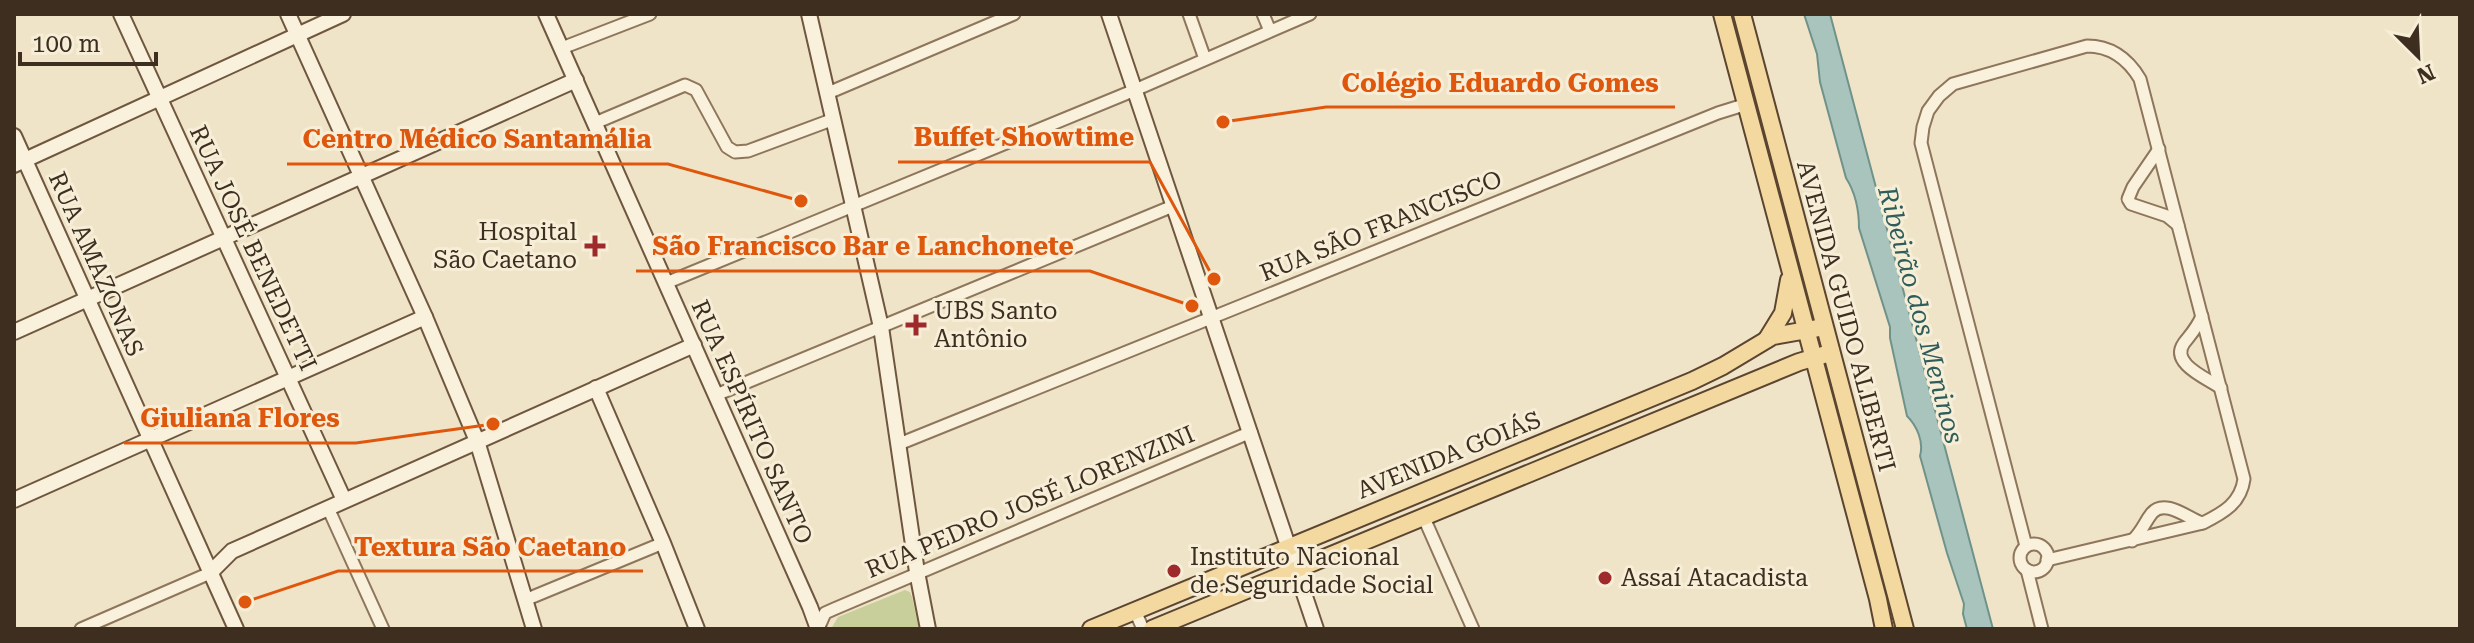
<svg xmlns="http://www.w3.org/2000/svg" width="2474" height="643" viewBox="0 0 2474 643" font-family="'Roboto Serif',serif">
  <rect width="100%" height="100%" fill="#f0e4c8"/>
  <polygon fill="#c9cf9b" points="905,590 910,592 912,597 919,629 831,629 838,617"/>
  <path fill="#a9c4bc" stroke="#6f938a" stroke-width="2" d="M1804 14H1830L1993 629H1967L1963 614 1964 604 1947 553 1920 456C1924 442 1917 426 1907 416L1890 338V327L1859 228C1859 210 1855 192 1846 178L1820 82 1817 54Z"/>
  <g fill="none" stroke-linecap="round" stroke-linejoin="round">
    <defs>
      <g id="street">
        <polyline points="1189,14 1205,59"/>
        <polyline points="1263,14 1270,31"/>
        <polyline points="562,48 650,14"/>
        <polyline points="828,93 1014,14"/>
        <polyline points="595,123 685,85 696,90 727,147 735,152 748,151 834,119"/>
        <polyline points="2159,149 2133,187 2128,199 2131,204 2167,216 2178,225"/>
        <polyline points="666,283 1135,90 1310,14"/>
        <path d="M2202 316C2197 328 2191 334 2184 343 2169 364 2209 379 2221 388"/>
        <polyline points="716,395 1173,206"/>
        <polyline points="899,444 1718,113 1747,104"/>
        <polyline points="328,508 383,629"/>
        <polyline points="1424,518 1473,629"/>
        <path d="M2132 541C2143 530 2144 523 2152 513 2165 498 2189 519 2202 523"/>
        <circle cx="2034" cy="558" r="14"/>
        <path d="M2026 546 1921 143 1923 127 1928 111 1939 96 1953 84 2087 46C2111 46 2128 59 2140 79L2244 479C2241 503 2223 513 2203 523L2047 560"/>
        <polyline points="2027,570 2042,629"/>
        <polyline points="525,600 663,543"/>
        <polyline points="1135,611 1143,629"/>
        <polyline points="81,629 210,573"/>
        <polyline points="818,629 825,613 834,609 1251,432"/>
      </g>
      <g id="secondary">
        <polyline points="121,14 344,500"/>
        <polyline points="288,14 425,317 477,441 534,629"/>
        <polyline points="546,14 810,607 818,629"/>
        <polyline points="809,14 881,327 917,572 928,629"/>
        <polyline points="1109,14 1316,629"/>
        <polyline points="14,136 236,629"/>
        <polyline points="14,165 343,14"/>
        <polyline points="14,332 576,80"/>
        <polyline points="596,388 663,543 697,629"/>
        <polyline points="14,500 425,317"/>
        <polyline points="210,573 232,551 694,345"/>
      </g>
      <g id="primary">
        <polyline points="1722,14 1878,599 1884,629"/>
        <polyline points="1742,14 1905,629"/>
        <polyline points="1767,339 1783,313 1789,280"/>
        <polyline points="1091,629 1692,381 1723,366 1773,336 1824,327"/>
        <polyline points="1152,629 1799,362 1830,353"/>
      </g>
    </defs>
    <use href="#street" stroke="#8d765c" stroke-width="15"/>
    <use href="#secondary" stroke="#6f573f" stroke-width="18"/>
    <use href="#primary" stroke="#5b4430" stroke-width="20"/>
    <use href="#street" stroke="#faf1dc" stroke-width="11"/>
    <use href="#secondary" stroke="#faf1dc" stroke-width="14"/>
    <use href="#primary" stroke="#f3d9a0" stroke-width="16"/>
  </g>
  <g fill="#9e2a2b" stroke="#f7eed8" stroke-width="3">
    <path d="M591 234h8v8h8v8h-8v8h-8v-8h-8v-8h8z"/>
    <path d="M912 313h8v8h8v8h-8v8h-8v-8h-8v-8h8z"/>
    <circle cx="1174" cy="571" r="8"/>
    <circle cx="1605" cy="578" r="8"/>
  </g>
  <g text-anchor="middle" stroke-width="6" stroke-linejoin="round" paint-order="stroke">
    <g font-size="24" fill="#3d2e20" stroke="#f7eed8">
      <text transform="translate(1381 226) rotate(-22)" y="8">RUA SÃO FRANCISCO</text>
      <text transform="translate(253 248) rotate(65)" y="8">RUA JOSÉ BENEDETTI</text>
      <text transform="translate(96 264) rotate(66)" y="8">RUA AMAZONAS</text>
      <text transform="translate(1846 316) rotate(75)" y="8">AVENIDA GUIDO ALIBERTI</text>
      <text transform="translate(752 422) rotate(66)" y="8">RUA ESPÍRITO SANTO</text>
      <text transform="translate(1449 455) rotate(-22)" y="8">AVENIDA GOIÁS</text>
      <text transform="translate(1030 502) rotate(-23)" y="8">RUA PEDRO JOSÉ LORENZINI</text>
    </g>
    <g font-size="24" fill="#3d2e20" stroke="#f7eed8" text-anchor="start">
      <text x="577" y="240" text-anchor="end">Hospital<tspan x="577" dy="28">São Caetano</tspan></text>
      <text x="934" y="319">UBS Santo<tspan x="934" dy="28">Antônio</tspan></text>
      <text x="1190" y="565">Instituto Nacional<tspan x="1190" dy="28">de Seguridade Social</tspan></text>
      <text x="1621" y="586">Assaí Atacadista</text>
    </g>
    <g font-size="26" font-style="italic" fill="#2f5d5a" stroke="#f7eed8">
      <text transform="translate(1921 315) rotate(75)" y="9">Ribeirão dos Meninos</text>
    </g>
  </g>
  <path fill="none" stroke="#df570d" stroke-width="3" d="M1223 122L1326 107H1675M1214 279L1150 162H898M801 201L668 164H287M1192 306L1090 271H636M493 424L356 443H124M245 602L338 571H643"/>
  <g fill="#df570d" stroke="#f7eed8" stroke-width="3">
    <circle cx="1223" cy="122" r="8"/>
    <circle cx="1214" cy="279" r="8"/>
    <circle cx="801" cy="201" r="8"/>
    <circle cx="1192" cy="306" r="8"/>
    <circle cx="493" cy="424" r="8"/>
    <circle cx="245" cy="602" r="8"/>
  </g>
  <g font-size="26" text-anchor="middle" font-weight="bold" fill="#df570d" stroke="#f7eed8" stroke-width="6" stroke-linejoin="round" paint-order="stroke">
    <text x="1500" y="92">Colégio Eduardo Gomes</text>
    <text x="1024" y="146">Buffet Showtime</text>
    <text x="477" y="148">Centro Médico Santamália</text>
    <text x="863" y="255">São Francisco Bar e Lanchonete</text>
    <text x="240" y="427">Giuliana Flores</text>
    <text x="490" y="556">Textura São Caetano</text>
  </g>
  <rect width="2474" height="643" fill="none" stroke="#3d2e20" stroke-width="32"/>
  <g transform="translate(2418 56) rotate(156)" stroke="#f7eed8" stroke-width="6" paint-order="stroke">
  <path d="M0-6L14 30L0 20L-14 30Z" fill="#3d2e20"/>
  <text y="-12" font-size="22" font-weight="bold" text-anchor="middle" fill="#3d2e20">N</text>
  </g>
  <path d="M20 52v12h136v-12" fill="none" stroke="#3d2e20" stroke-width="4"/>
  <text x="32" y="52" font-size="24" fill="#3d2e20" stroke="#f7eed8" stroke-width="6" paint-order="stroke">100 m</text>
</svg>
